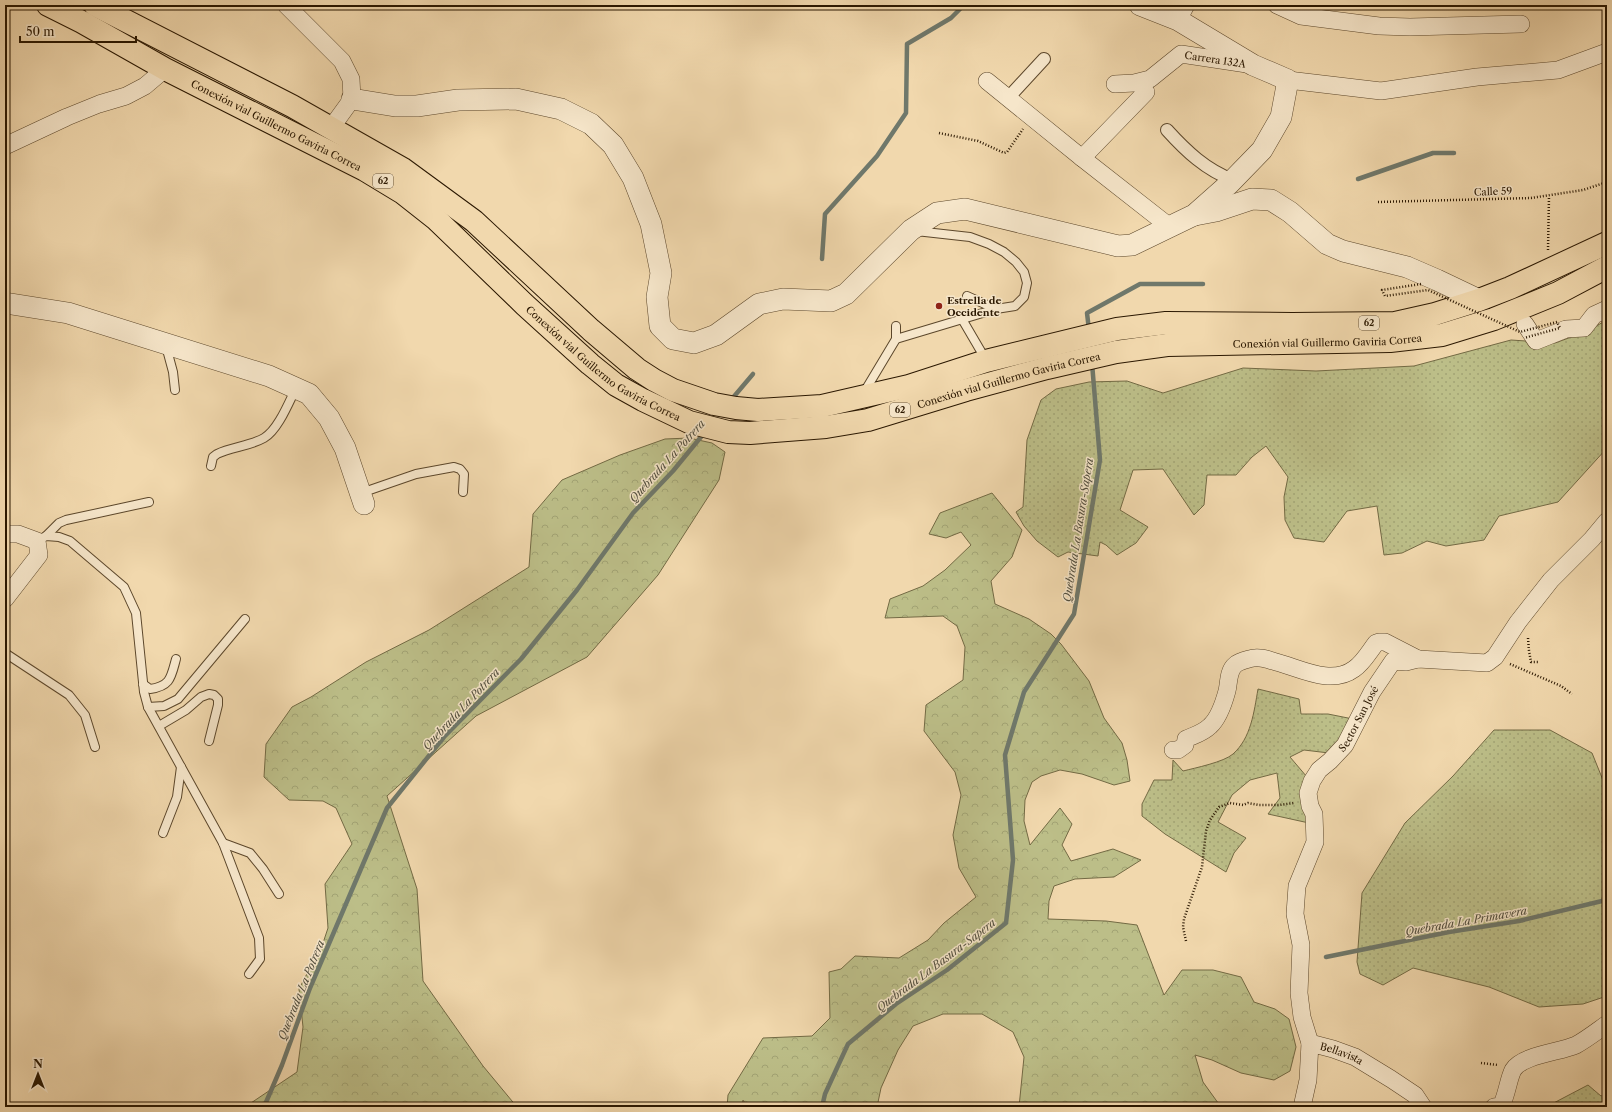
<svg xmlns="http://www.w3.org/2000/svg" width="1612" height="1112" viewBox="0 0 1612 1112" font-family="'Libre Caslon Text',serif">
  <defs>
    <pattern id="grass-dots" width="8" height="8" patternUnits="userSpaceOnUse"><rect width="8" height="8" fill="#bcbe88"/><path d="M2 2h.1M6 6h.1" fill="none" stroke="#a2a374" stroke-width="1.8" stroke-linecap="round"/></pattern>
    <pattern id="forest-crowns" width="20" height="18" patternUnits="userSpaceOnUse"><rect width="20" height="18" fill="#bcbe88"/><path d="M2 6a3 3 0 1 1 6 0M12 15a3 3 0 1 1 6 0" fill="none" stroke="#a2a374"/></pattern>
  </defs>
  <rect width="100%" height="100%" fill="#f1d8ad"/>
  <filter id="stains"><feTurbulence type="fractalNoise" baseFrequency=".005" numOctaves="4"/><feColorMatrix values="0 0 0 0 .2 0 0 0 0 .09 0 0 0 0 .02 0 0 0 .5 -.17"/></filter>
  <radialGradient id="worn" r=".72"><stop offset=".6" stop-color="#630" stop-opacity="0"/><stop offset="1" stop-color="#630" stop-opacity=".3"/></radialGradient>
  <g fill="url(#grass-dots)" stroke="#736a44">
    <polygon points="1607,320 1607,448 1558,502 1499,516 1484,540 1446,546 1427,541 1402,553 1384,555 1377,506 1347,511 1324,542 1294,538 1285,520 1284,497 1288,477 1266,446 1252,457 1236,475 1207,475 1204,505 1194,515 1163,469 1133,470 1120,510 1148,527 1136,543 1117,555 1106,545 1100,542 1098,556 1068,552 1058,557 1037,541 1024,526 1016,512 1023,507 1027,440 1041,400 1056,389 1089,382 1127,381 1163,393 1243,368 1316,371 1414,366 1511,340 1555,343 1585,332"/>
    <path d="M1258 689 1299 699 1301 714H1328L1353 719 1329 753 1304 750 1290 757 1307 777 1309 823 1268 814 1280 798 1277 773 1250 780 1232 795 1218 822 1246 838 1234 853 1226 872 1165 834 1142 816V804L1154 780H1172L1173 760 1183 771C1195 768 1224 762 1233 754 1251 738 1254 712 1258 689Z"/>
    <polygon points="1494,730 1550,730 1592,753 1607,790 1607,996 1583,1004 1539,1007 1489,987 1413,968 1383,985 1360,974 1357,962 1362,893 1405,823 1453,776"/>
    <polygon points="1588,1085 1601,1096 1607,1094 1607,1107 1546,1107"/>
  </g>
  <g fill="url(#forest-crowns)" stroke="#736a44">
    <polygon points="689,438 712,443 725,452 719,480 658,575 587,657 476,716 387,796 417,889 423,981 483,1066 517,1107 245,1107 297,1072 303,1027 299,989 323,943 328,928 325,884 352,844 336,808 323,801 289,800 264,777 266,744 292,707 311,697 366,662 429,630 529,567 533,514 562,480 620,455 665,439"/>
    <polygon points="992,493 1022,530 1012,557 991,581 995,604 1029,619 1051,634 1061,644 1089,681 1104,718 1122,743 1127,760 1130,781 1114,785 1082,774 1060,770 1041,776 1032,782 1025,800 1024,821 1030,845 1060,808 1072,824 1062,845 1071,861 1113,849 1141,860 1114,877 1075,879 1054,886 1049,901 1048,919 1106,921 1137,925 1164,995 1182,970 1213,970 1241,977 1254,1002 1275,1009 1289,1019 1296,1047 1290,1071 1274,1080 1241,1073 1212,1060 1195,1055 1203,1082 1221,1107 1019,1107 1024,1057 1013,1032 982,1014 943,1014 913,1026 898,1050 881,1088 877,1107 747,1107 743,1100 742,1107 727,1107 728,1095 763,1038 812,1036 830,1018 829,972 841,969 855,956 899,958 928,940 944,923 976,897 959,868 953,835 961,795 955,772 924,731 926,705 963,680 965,647 957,626 943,616 885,618 890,599 923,586 945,570 971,545 961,532 946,538 929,534 940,513"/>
  </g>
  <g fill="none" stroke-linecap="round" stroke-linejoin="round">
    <g stroke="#6f786b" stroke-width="4.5">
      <polyline points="1358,179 1433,153 1454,153"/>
      <polyline points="822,259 825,214 877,156 906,113 907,44 951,18 964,5"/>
      <polyline points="1089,330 1087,313 1140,284 1203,284"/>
      <polyline points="731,400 753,374"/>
      <polyline points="1326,957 1449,932 1519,921 1602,901 1607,897"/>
      <polyline points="264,1107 282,1065 310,988 387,808 444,737 521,659 577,590 633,513 673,471 705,432"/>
      <polyline points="822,1107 825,1094 848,1044 896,1004 947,970 1006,923 1013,860 1005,755 1024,692 1074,614 1100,460 1092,363"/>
    </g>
    <defs>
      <g id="service">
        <polyline points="967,296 996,309"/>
        <polyline points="962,319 986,360"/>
        <polyline points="896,326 896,339"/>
        <polyline points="166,346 173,372 175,390"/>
        <polyline points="863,394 896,339 996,309 1015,306 1024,297 1027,283 1024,272 1016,262 1004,252 989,244 970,237 916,231"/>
        <path d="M211 466 213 457 217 454C232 447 250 446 264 438 278 430 289 402 296 388"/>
        <polyline points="361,493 416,474 454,467 460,469 464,474 463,492"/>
        <polyline points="46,536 59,523 66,520 149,502"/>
        <polyline points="37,541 46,536 59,537 70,541 124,587 136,613 144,692 148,707 223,843 259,938 260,959 249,974"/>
        <polyline points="5,653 69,695 85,715 95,747"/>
        <path d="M143 684 150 689C171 686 171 677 176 659"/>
        <polyline points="148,707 164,706 178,699 245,619"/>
        <polyline points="159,726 186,710 201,697 209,694 214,695 218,699 218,705 209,741"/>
        <polyline points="163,833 177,797 181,767"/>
        <polyline points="223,843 250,853 263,869 279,894"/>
      </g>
      <g id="pedestrian">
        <polyline points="1008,98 1044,59"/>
        <path d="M1167 130C1186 151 1206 170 1233 180"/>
      </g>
      <g id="minor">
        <polyline points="286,5 342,61 351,79 352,99 331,128"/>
        <polyline points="1277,5 1301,16 1379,26 1410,27 1521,24"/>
        <polyline points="1178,20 1186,5"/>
        <polyline points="1288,80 1381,91 1477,77 1558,70 1607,52"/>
        <polyline points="987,81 1082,158 1170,227"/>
        <path id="s1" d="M1115 84 1134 83 1150 79 1181 54 1247 64"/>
        <polyline points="5,146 67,117 99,104 126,96 145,86 165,69"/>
        <polyline points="1082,158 1146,92"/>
        <polyline points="1525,324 1536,341 1566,329 1584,328 1594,315 1607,309"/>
        <polyline points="5,534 18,534 37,541 39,555 5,599"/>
        <path d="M1173 750H1178L1185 745 1186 739C1195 735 1203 733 1210 726 1219 718 1224 702 1227 691 1229 683 1228 671 1235 665 1238 662 1245 660 1249 659 1258 656 1267 659 1276 662 1300 668 1331 686 1354 669 1363 663 1369 652 1376 643L1379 642H1385L1418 659"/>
        <path id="s2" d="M1310 1043 1302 1017 1299 993 1301 945 1295 914 1297 886 1315 842 1314 814 1310 806 1308 793 1312 781 1319 770 1330 761 1345 745 1372 692 1393 661 1406 662 1418 659 1487 663 1495 657 1518 622 1551 580 1592 539 1607 521"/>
        <path id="s3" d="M1302 1107 1308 1080 1310 1043 1333 1049 1355 1057 1391 1079 1415 1095 1423 1107"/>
        <path d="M1494 1107 1501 1106C1507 1095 1508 1080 1513 1070 1522 1055 1561 1052 1576 1045 1587 1039 1597 1031 1607 1024"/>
      </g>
      <g id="tertiary">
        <polyline points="352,99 395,106 417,106 458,100 516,99 561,109 591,124 613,145 633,178 651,224 661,273 657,297 660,326 673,339 694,343 716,335 759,304 783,299 831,301 846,294 911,230 937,213 965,209 1118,246 1132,245 1194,215 1229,184 1262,150 1281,117 1288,80 1253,65 1178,20 1140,5"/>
        <polyline points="1195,215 1216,211 1252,199 1271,200 1290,212 1327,244 1343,251 1407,267 1437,280 1479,300"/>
        <polyline points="5,303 68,313 269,376 309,394 329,418 345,448 364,504"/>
      </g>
      <g id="trunk">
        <path id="s4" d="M48 5 82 22 165 69 365 170 403 193 436 219 525 305 590 364 616 385 643 400 689 422 728 432 750 433 826 427 868 420 966 390 1047 368 1116 352 1167 345 1390 341 1442 335 1494 319 1558 293 1607 267"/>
        <polyline points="95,5 292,106 403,169 474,221 591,330 637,369 654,380 673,390 714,404 736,408 758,410 822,406 909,386 986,361 1117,329 1166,323 1292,324 1395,323 1435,314 1479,300 1510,288 1607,243"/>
      </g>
    </defs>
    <use href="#service" stroke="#5c472b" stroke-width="10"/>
    <use href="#pedestrian" stroke="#5c472b" stroke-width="14"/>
    <use href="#minor" stroke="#5c472b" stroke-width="18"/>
    <use href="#tertiary" stroke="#5c472b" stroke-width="22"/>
    <use href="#trunk" stroke="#2a1700" stroke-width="24"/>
    <g stroke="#2a1700" stroke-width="2.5" stroke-dasharray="1 2" stroke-linecap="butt">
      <polyline points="939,133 978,141 1004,153 1007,152 1023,129"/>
      <polyline points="1378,202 1531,198 1583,190 1607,182"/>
      <polyline points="1548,250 1549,196"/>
      <polyline points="1528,638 1529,651 1531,662 1539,662"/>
      <polyline points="1510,664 1561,686 1572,694"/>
      <polyline points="1186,941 1183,927 1184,919 1202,867 1206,831 1210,820 1219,807 1230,803 1243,805 1248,803 1259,805 1279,805 1294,803"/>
      <polyline points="1481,1063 1498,1065"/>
    </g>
    <use href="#service" stroke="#f6e6ca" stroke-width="8"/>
    <use href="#pedestrian" stroke="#f6e6ca" stroke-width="12"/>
    <use href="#minor" stroke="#f6e6ca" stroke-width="17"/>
    <use href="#tertiary" stroke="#f6e6ca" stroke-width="21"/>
    <use href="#trunk" stroke="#f1d8ad" stroke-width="22"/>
    <polyline stroke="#2a1700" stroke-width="2.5" stroke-dasharray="1 2" stroke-linecap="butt" points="1421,284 1382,290 1385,296 1428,290 1520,332 1557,322 1560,328 1524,338"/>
  </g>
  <circle fill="#8f2418" stroke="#f6e6ca" stroke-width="1.5" cx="939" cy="306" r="4"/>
  <g text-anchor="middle" stroke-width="3" stroke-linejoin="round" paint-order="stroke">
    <g fill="#f6e6ca" stroke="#67553d" stroke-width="1">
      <rect x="373" y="174" width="20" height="14" rx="3"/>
      <rect x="1359" y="316" width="20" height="14" rx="3"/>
      <rect x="890" y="403" width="20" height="14" rx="3"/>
    </g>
    <g font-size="9" font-weight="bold" fill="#2a1700">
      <text x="383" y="184">62</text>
      <text x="1369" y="326">62</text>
      <text x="900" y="413">62</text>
    </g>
    <g font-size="10" fill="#2a1700" stroke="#f6e6ca">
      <text dy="4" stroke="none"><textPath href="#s1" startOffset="110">Carrera 132A</textPath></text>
      <text dy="4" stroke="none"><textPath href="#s4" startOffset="258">Conexión vial Guillermo Gaviria Correa</textPath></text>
      <text transform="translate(1493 191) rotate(-2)" y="4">Calle 59</text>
      <text dy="4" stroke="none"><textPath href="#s4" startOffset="1421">Conexión vial Guillermo Gaviria Correa</textPath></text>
      <text dy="4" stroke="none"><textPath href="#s4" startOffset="666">Conexión vial Guillermo Gaviria Correa</textPath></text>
      <text dy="4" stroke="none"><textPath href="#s4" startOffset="1098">Conexión vial Guillermo Gaviria Correa</textPath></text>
      <text dy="4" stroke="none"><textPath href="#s2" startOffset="348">Sector San José</textPath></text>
      <text dy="4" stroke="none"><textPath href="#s3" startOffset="98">Bellavista</textPath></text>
    </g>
    <g font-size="10" font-weight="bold" fill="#2a1700" stroke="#f6e6ca" text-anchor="start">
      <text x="947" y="304">Estrella de<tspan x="947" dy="12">Occidente</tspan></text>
    </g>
    <g font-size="11" font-style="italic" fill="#524f3f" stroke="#f6e6ca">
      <text transform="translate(667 461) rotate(-48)" y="4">Quebrada La Potrera</text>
      <text transform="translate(1078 530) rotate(-81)" y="4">Quebrada La Basura-Sapera</text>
      <text transform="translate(461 709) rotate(-47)" y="4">Quebrada La Potrera</text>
      <text transform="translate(1466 921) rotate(-10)" y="4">Quebrada La Primavera</text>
      <text transform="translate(936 965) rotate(-37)" y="4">Quebrada La Basura-Sapera</text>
      <text transform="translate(301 990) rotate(-68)" y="4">Quebrada La Potrera</text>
    </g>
  </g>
  <rect width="1612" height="1112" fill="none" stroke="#f1d8ad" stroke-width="20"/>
  <rect x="6" y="6" width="1600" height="1100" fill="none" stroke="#2a1700" stroke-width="2"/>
  <rect x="10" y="10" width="1592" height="1092" fill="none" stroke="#2a1700"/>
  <g transform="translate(38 1074)" stroke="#f6e6ca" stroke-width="3" paint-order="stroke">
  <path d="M0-3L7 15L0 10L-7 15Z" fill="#2a1700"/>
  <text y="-6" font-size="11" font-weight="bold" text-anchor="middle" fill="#2a1700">N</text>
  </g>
  <path d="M20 36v6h116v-6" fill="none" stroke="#2a1700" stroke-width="2"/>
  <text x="26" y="36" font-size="12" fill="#2a1700" stroke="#f6e6ca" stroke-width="3" paint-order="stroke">50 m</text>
  <rect width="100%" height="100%" filter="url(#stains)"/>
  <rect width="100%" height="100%" fill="url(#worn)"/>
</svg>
